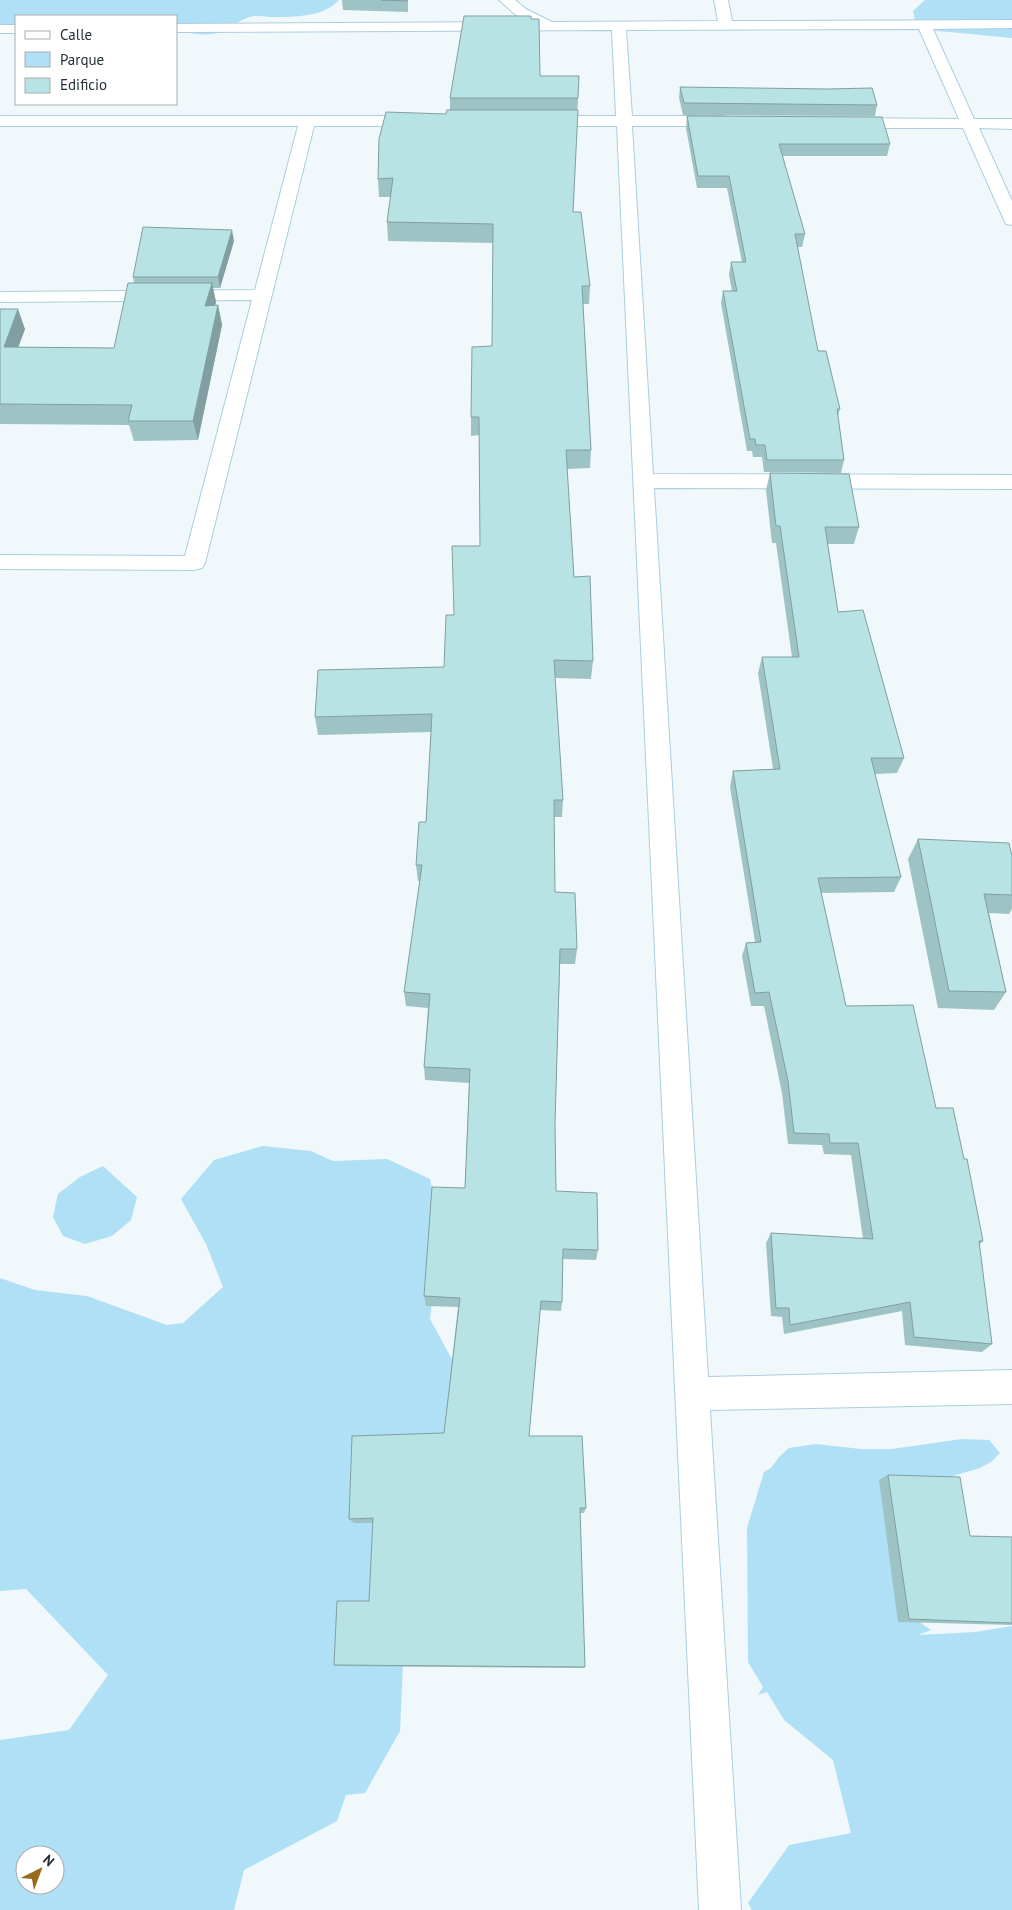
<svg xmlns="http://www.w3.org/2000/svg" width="1012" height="1910" viewBox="0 0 1012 1910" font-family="'PT Sans',sans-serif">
  <rect width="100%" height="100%" fill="#f0f8fb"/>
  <g fill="#afe0f6" fill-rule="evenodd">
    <path d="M0 0H339C325 16 298 17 277 17 270 18 261 15 254 16 241 18 233 27 222 31 207 38 191 32 176 32V16H16V30H0Z"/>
    <polygon points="925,0 1012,0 1012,38 928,30 915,21 913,11"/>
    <path d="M263 1146 311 1151 333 1161 387 1159 430 1179 441 1223 430 1319 474 1400 378 1539 403 1663 400 1731 365 1793 346 1795 337 1821 244 1870 234 1910H0V1740L69 1730 108 1675 26 1589 0 1591V1278L35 1290 87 1296 167 1325 183 1323 223 1287 206 1244 181 1199 214 1160ZM25 1855H55V1885H25Z"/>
    <polygon points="103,1166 137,1197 131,1220 112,1236 85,1244 63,1236 53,1217 58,1194 80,1177"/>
    <polygon points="962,1439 989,1440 1000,1453 991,1462 980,1468 929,1483 902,1610 931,1630 918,1635 975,1632 1012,1626 1012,1910 752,1910 748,1903 789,1845 851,1833 833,1760 784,1720 767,1692 758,1695 763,1687 748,1662 747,1528 764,1472 771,1468 779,1457 789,1448 816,1444 861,1449 892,1449"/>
  </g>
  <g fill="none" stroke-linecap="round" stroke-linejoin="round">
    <defs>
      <g id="minor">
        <polygon points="499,0 515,0 526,9 552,22 718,21 714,0 728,0 732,21 1012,20 1012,28 933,29 974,119 1012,119 1012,129 979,128 1012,201 1012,225 1006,224 1004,220 963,128 846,128 840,126 838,123 840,120 846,118 959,119 919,29 626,30 632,116 723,116 729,118 731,121 729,124 723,126 632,126 653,474 1012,475 1012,489 654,488 708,1377 1012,1370 1012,1404 710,1410 741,1910 699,1910 617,126 541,126 535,124 533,121 535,118 541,116 616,116 612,30 176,32 176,24 531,22 516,15"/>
        <rect x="0" y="25" width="16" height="8"/>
        <polygon points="0,116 421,116 427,118 429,121 427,124 421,126 314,126 205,563 202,568 194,570 0,569 0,555 185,556 252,300 0,302 0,292 255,290 298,126 0,126"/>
      </g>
    </defs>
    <use href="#minor" stroke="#abcedf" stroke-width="2"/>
    <use href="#minor" fill="#fff" fill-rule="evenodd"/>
  </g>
  <g fill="#9ec3c4">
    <polygon points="342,0 408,0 408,12 343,10"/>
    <polygon points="540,76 579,76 573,212 590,286 589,304 583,304 591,450 590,468 567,469 574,577 593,661 591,679 555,678 563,800 562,817 554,817 555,892 577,949 575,964 560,964 555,1124 556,1191 598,1250 596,1260 563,1259 562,1302 561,1311 540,1310 529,1436 586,1508 584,1513 580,1513 585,1667 583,1668 338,1666 334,1665 369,1601 373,1523 354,1523 349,1519 444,1433 458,1307 426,1306 424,1296 465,1188 469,1083 425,1080 424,1067 428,1008 406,1006 404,992 420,881 418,881 416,865 426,822 431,732 318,735 315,717 444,667 454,615 480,546 479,435 471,436 471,417 492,346 493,243 388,241 387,222 391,197 379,197 378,179 446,114 450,110 450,98"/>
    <polygon points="680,87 877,105 875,116 683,115 679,98"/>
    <polygon points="687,116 890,144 887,156 782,156 805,234 802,247 797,247 818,351 840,409 838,416 844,460 841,473 764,472 762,457 753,457 752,451 747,451 721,303 723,291 732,291 729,275 731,262 742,262 727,188 697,188 686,128"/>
    <polygon points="234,241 220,288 213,288 216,302 215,305 218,305 222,325 198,440 134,441 129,425 0,424 0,309 25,329 18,347 114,348 134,283 133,277"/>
    <polygon points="770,473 859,527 854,544 828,544 838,612 904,758 897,773 875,774 901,877 894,892 821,893 846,1006 936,1108 964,1159 983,1241 979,1245 992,1344 982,1352 905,1345 902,1311 784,1334 782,1317 771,1316 766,1243 771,1233 863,1239 851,1155 824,1154 822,1145 788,1144 782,1093 764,1006 751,1006 742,956 746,943 755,942 730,787 733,771 773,769 758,673 762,657 792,657 776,543 772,543 766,490"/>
    <polygon points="918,839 1012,856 1012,909 1009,914 989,913 1006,992 994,1010 938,1008 908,859"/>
    <polygon points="888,1475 970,1536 1012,1537 1012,1625 898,1622 879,1480"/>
  </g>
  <g fill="#819fa0">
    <polygon points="232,230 234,241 220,288 218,277"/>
    <polygon points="212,283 216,302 209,325 205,306"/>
    <polygon points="218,305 222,325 198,440 193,421"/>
    <polygon points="18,309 25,329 11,367 4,347"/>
  </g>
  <g fill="#b8e3e4" stroke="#819fa0">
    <polygon points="381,0 408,0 407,1"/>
    <polygon points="464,16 531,16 531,19 539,19 540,76 579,76 578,98 450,98"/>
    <polygon points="680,87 827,89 872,88 877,105 684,103"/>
    <polygon points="447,110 578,110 573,212 581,212 590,286 582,286 591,450 566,450 574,577 590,576 593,661 554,660 563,800 554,800 555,892 575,893 577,949 560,949 555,1124 556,1191 597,1193 598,1250 563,1249 562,1302 541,1301 529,1436 582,1436 586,1508 580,1508 585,1667 334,1665 337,1601 369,1601 373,1518 349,1519 352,1436 444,1433 460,1298 424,1296 432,1187 465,1188 470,1069 424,1067 430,994 404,992 422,865 416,865 419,822 426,822 432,714 315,717 318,670 444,667 446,615 454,615 452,546 480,546 479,417 471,417 472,347 492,346 493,224 387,222 393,178 378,179 379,139 386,112 446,114"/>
    <polygon points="687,116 882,117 890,144 779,144 805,234 795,234 818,351 826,351 840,409 837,409 844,460 767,460 765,445 756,445 755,439 750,439 723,291 737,291 731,262 746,262 729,176 698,176"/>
    <polygon points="143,227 232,230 218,277 133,277"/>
    <polygon points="128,283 212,283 205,306 218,305 193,421 128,421 132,405 0,404 0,309 18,309 4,347 114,348"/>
    <polygon points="770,473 849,474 859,527 825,527 838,612 863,610 904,758 871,758 901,877 818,878 846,1006 913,1005 936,1108 953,1108 964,1159 967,1159 983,1241 979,1241 992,1344 914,1337 910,1302 790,1325 789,1308 776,1308 771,1233 873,1239 858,1143 830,1143 829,1134 794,1133 788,1081 769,992 755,993 746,943 761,942 733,771 780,769 762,657 799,657 780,526 776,526"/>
    <polygon points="918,839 1009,843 1012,856 1012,895 984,894 1006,992 949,991"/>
    <polygon points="888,1475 960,1477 970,1536 1012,1537 1012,1623 909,1619"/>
  </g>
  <rect x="15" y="15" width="162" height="90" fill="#ffffff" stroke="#a7acaf"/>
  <rect x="25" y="31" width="25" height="8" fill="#ffffff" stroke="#a7acaf"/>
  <text x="60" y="40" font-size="15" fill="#223036">Calle</text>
  <rect x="25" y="52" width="25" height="15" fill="#afe0f6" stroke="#a7acaf"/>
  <text x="60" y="65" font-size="15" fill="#223036">Parque</text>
  <rect x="25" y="78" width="25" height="15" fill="#b8e3e4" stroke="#a7acaf"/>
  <text x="60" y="90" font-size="15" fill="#223036">Edificio</text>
  <g transform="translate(40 1870) rotate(42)"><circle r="24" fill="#ffffff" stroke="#a7acaf"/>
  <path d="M0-4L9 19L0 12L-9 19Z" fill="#986b1a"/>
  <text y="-8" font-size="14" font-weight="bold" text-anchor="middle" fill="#223036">N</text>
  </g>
</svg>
